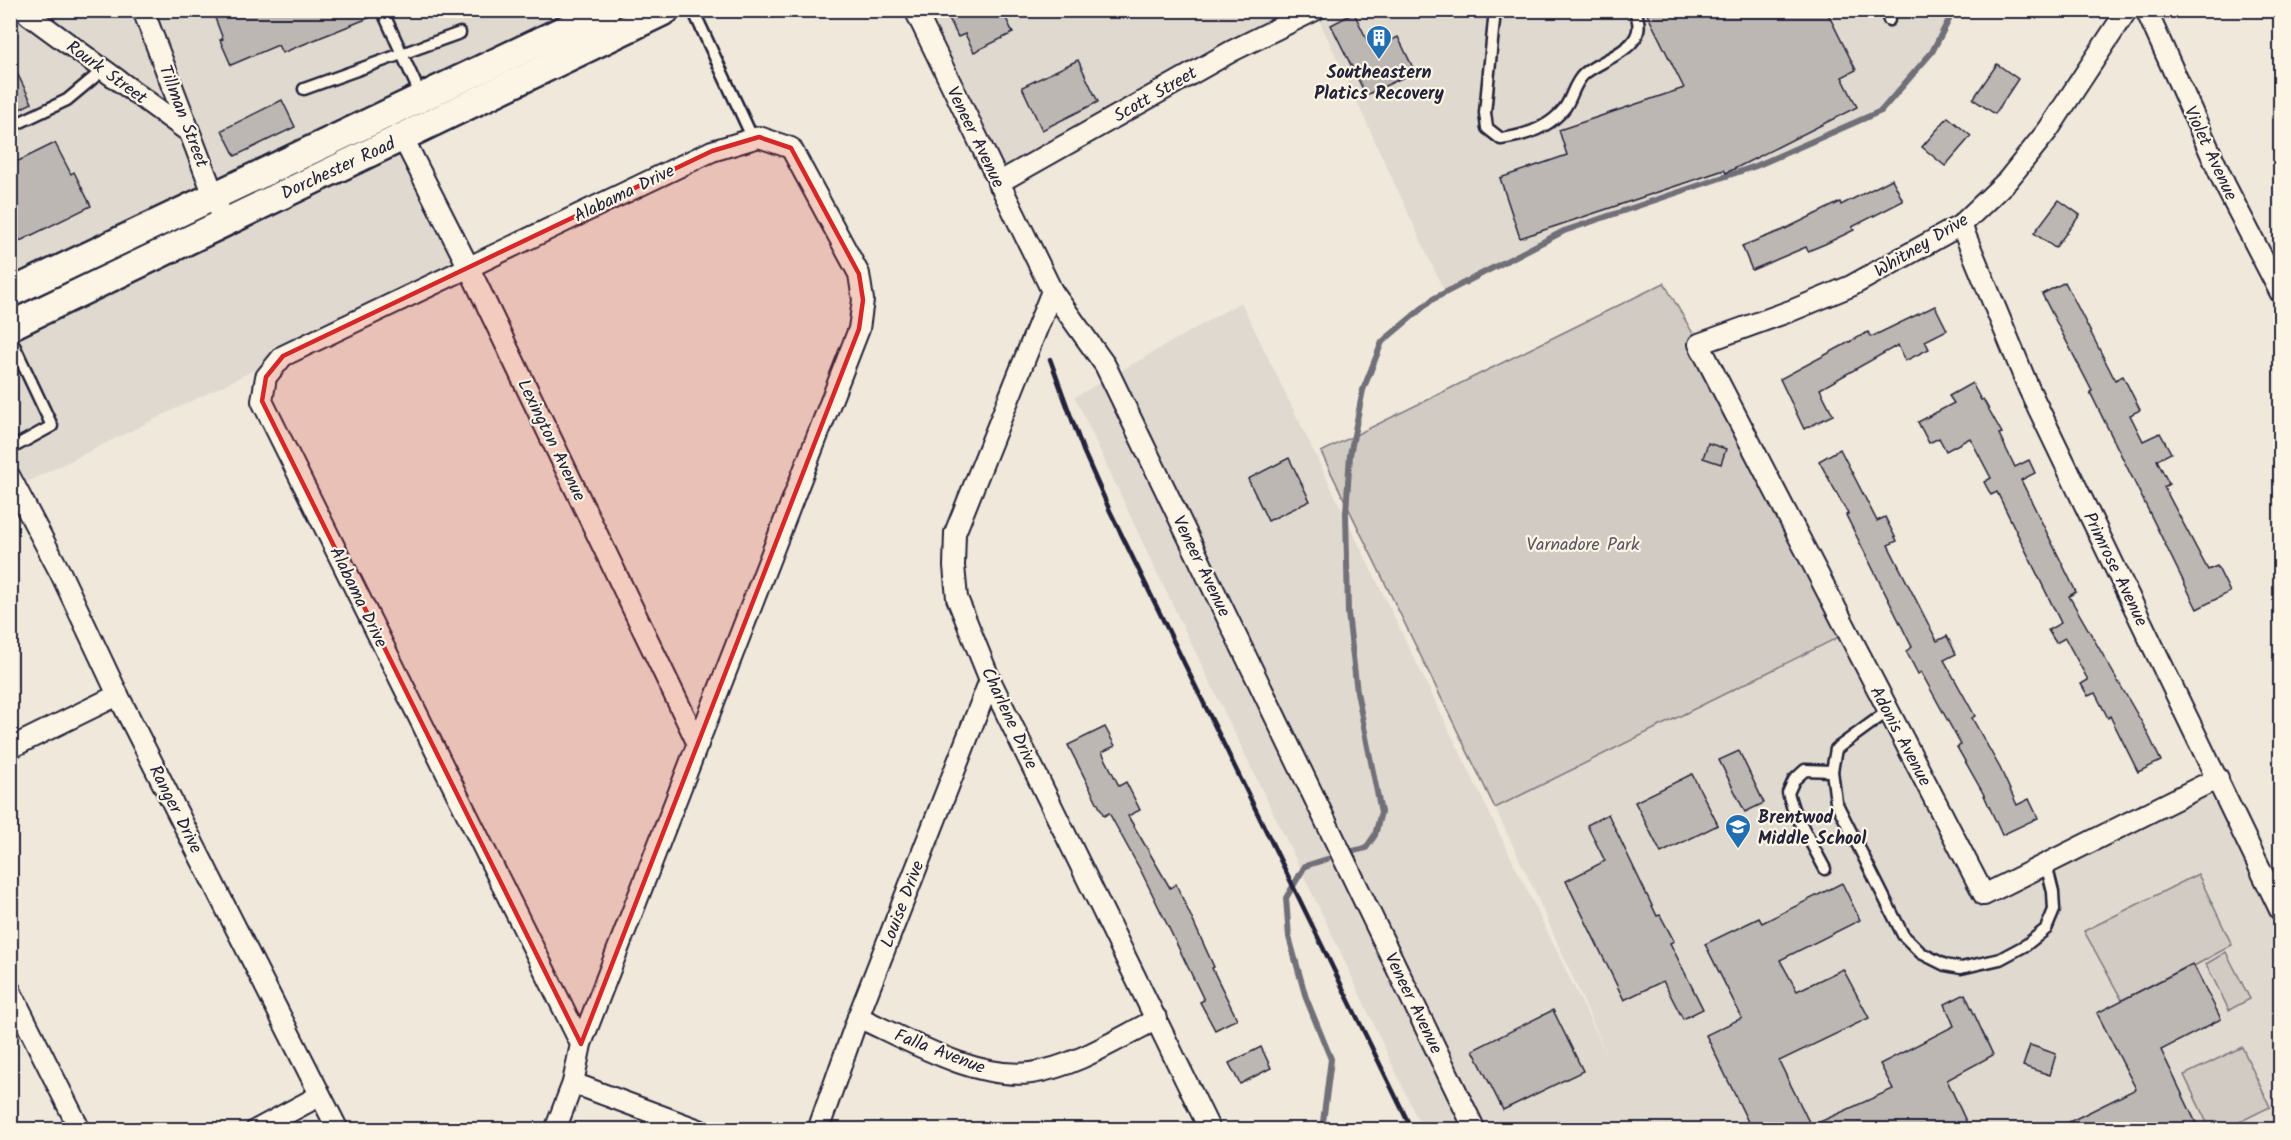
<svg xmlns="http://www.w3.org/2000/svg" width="2291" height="1140" viewBox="0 0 2291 1140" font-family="Kalam,sans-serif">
  <rect width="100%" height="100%" fill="#efe8db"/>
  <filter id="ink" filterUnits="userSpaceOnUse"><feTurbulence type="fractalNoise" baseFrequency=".0167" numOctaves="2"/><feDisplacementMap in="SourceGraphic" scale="12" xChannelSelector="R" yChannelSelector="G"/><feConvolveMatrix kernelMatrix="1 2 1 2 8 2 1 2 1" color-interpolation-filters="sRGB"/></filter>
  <g filter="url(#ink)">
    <g fill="#e0d9cf">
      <polygon points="542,10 547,23 11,278 10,11"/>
      <polygon points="915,11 1310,11 998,183"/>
      <polygon points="1315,11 1954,11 1932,52 1881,111 1756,166 1564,231 1445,293"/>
      <polygon points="409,150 469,268 283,356 11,490 11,340"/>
      <polygon points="1241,302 1609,1059 1535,892 1495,808 1847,633 1985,895 2218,778 2280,910 2280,1129 1422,1129 1339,949 1148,554 1075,397"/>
    </g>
    <g fill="#d1cbc3" stroke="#7a767f" stroke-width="1.5">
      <polygon points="1664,283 1699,344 1847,633 1495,808 1321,452"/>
      <polygon points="2198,874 2232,945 2194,966 2192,964 2122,1000 2084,931"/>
      <polygon points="2226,952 2250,999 2229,1010 2206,964"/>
      <polygon points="2242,1047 2270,1107 2225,1129 2210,1129 2184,1075"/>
    </g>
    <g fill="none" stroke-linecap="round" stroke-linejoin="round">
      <g stroke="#716f79" stroke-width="6">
        <polyline points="1345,853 1366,848 1375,835 1381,812 1357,692 1348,613 1346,512 1350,455 1363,390 1382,342 1433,299 1564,231 1756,166 1881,111 1932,52 1954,10"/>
        <polyline points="1322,1130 1331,1059 1306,998 1289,937 1286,898 1305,866 1327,859"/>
      </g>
    </g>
    <g fill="#bcb7b3" stroke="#22223b" stroke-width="1.5">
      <polygon points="212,10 375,10 376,15 282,53 278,45 231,65 220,40 223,39"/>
      <polygon points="945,10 1002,10 1013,33 974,52 965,34 958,37"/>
      <polygon points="1645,10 1826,10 1856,70 1842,77 1857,107 1726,173 1724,170 1520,238 1500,178 1567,155 1559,130 1684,88"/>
      <polygon points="1354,13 1372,50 1398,37 1415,72 1366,95 1331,25"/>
      <polygon points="10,59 32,103 10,114"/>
      <polygon points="1078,60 1098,102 1042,130 1022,87"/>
      <polygon points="1997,64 2018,79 1995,114 1973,99"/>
      <polygon points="282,100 295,127 235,156 222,130"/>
      <polygon points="1948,117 1971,136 1945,166 1922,147"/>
      <polygon points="55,143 71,174 74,172 91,206 20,241 10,221 10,165"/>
      <polygon points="1892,179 1903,201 1852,227 1854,230 1825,244 1808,251 1806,247 1752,270 1742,246 1783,230 1840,202 1841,205"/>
      <polygon points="2059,200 2080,215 2055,248 2034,233"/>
      <polygon points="2065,282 2115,380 2123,376 2140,410 2130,415 2143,441 2160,433 2171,453 2157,460 2169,484 2164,487 2208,570 2217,566 2230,592 2197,609 2090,392 2092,391 2042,294"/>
      <polygon points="1935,306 1947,330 1925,341 1929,349 1905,361 1898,345 1820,389 1833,415 1804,429 1780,379 1868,332 1871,337"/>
      <polygon points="1972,383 1981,400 1983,399 2002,433 1999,434 2015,467 2029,460 2035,473 2021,480 2076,592 2069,596 2145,728 2161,761 2138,772 2110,716 2108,718 2095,693 2088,696 2081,684 2088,680 2065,638 2056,643 2048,630 2061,623 1997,492 1991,495 1984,482 1991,478 1970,438 1946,451 1939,438 1929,443 1918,422 1954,403 1949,396"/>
      <polygon points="1708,443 1726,449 1721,464 1703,458"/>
      <polygon points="1840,449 1877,521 1885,517 1897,541 1888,545 1937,641 1947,636 1956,654 1944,660 1975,716 1972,718 2000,768 2017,805 2029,799 2038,818 2002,835 1983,793 1957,747 1961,745 1921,672 1918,674 1906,651 1912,647 1846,515 1848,514 1819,461"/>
      <polygon points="1289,458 1310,501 1268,521 1248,479"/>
      <polygon points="1105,727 1115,746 1102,752 1119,786 1126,782 1140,810 1128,816 1170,888 1176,884 1214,967 1212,968 1237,1019 1215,1030 1200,1002 1204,1000 1142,873 1109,813 1104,816 1068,745"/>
      <polygon points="1739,751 1764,803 1745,812 1719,760"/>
      <polygon points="1692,774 1718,825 1661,853 1635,802"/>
      <polygon points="1608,814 1657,916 1660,915 1674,941 1670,943 1703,1009 1683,1019 1663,981 1624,1000 1566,881 1605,861 1587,825"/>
      <polygon points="1842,883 1860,920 1780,960 1797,991 1843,969 1869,1018 1779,1061 1811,1126 1893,1089 1880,1064 1954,1026 1945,1004 1965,994 1993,1055 1947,1080 1970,1130 1752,1130 1706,1035 1742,1018 1705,944 1759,918 1762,923"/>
      <polygon points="2193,964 2221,1019 2161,1050 2196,1123 2182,1130 2053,1130 2136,1089 2097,1013"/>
      <polygon points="1553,1010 1583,1071 1503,1110 1473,1050"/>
      <polygon points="2030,1045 2056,1054 2050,1075 2023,1066"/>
      <polygon points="1261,1047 1271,1068 1240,1084 1229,1063"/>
    </g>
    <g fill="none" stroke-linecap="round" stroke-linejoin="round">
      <defs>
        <g id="lane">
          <polyline points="382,10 422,98"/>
          <polyline points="693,10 753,139"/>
          <path d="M1495 10 1485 113 1487 128 1501 139C1523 136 1548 128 1563 110 1572 100 1573 84 1584 74 1604 57 1654 47 1634 10"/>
          <polyline points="1885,10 1889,20"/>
          <polyline points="304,89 460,33"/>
          <polyline points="10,127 67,100 103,70"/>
          <polyline points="10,337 52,426 10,449"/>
          <polyline points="1888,711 1836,749 1832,771 1836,802 1903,935 1921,953 1945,965 1961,968 2000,959 2026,945 2046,929 2054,910 2053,892 2046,864"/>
          <polyline points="1825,869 1793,809 1788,793 1794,780 1805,770 1832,771"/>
        </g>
        <g id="street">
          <polyline points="25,10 29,15 189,132"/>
          <polyline points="143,10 219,209"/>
          <polyline points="915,10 1052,291 1105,365 1475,1130"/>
          <polyline points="2127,10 2048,130 2007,181 1961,225 1851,286 1793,310 1699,344 1984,895 2218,778"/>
          <polyline points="2146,10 2225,185 2280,292"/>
          <polyline points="403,138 469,268 698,744"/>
          <polyline points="998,183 1232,51 1315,10"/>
          <polyline points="1961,225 2029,389 2280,910"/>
          <polyline points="1052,291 955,533 954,566 957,598 990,680 1210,1130"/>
          <polyline points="10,477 61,574 118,695 338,1130"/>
          <polyline points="10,748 118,695"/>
          <polyline points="10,990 80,1130"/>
          <path d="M858 1017C908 1040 975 1080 1031 1073 1075 1067 1117 1039 1157 1019"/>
          <polyline points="573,1083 699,1130"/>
          <polyline points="256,1130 319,1096"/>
          <polyline points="555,1130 573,1083 581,1044 859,329 863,300 859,274 791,148 759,137 712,151 283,356 266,377 262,401 581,1044"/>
          <polyline points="818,1130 858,1017 990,680"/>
        </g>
        <g id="secondary">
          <polyline points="10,293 606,10"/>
          <polyline points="10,326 666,10"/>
        </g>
      </defs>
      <use href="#lane" stroke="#22223b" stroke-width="15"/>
      <use href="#street" stroke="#22223b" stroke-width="24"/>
      <use href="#secondary" stroke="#22223b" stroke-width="32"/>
      <use href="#lane" stroke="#fcf5e5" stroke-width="10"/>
      <use href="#street" stroke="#fcf5e5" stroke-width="20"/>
      <use href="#secondary" stroke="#fcf5e5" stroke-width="27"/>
      <polyline stroke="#22223b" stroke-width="4.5" points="1050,359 1083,450 1110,511 1412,1130"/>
    </g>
  </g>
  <path fill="#d62828" fill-opacity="0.2" stroke="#d62828" stroke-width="4.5" stroke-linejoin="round" d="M759 137 791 148 859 274 863 300 859 329 581 1044 262 401 266 377 283 356 712 151Z"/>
  <defs>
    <symbol id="building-pin" viewBox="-11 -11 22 30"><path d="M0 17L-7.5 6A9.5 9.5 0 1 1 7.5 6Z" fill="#1f6fb2" stroke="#fcf5e5"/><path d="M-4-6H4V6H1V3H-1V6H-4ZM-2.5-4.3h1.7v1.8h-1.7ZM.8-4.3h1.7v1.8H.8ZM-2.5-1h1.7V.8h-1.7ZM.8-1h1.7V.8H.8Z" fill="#fff"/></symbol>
    <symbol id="school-pin" viewBox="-11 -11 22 30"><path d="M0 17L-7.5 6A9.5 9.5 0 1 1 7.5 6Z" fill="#1f6fb2" stroke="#fcf5e5"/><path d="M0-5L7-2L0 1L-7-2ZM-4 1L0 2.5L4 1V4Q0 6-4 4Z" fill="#fff"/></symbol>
  </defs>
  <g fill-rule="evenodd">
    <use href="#building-pin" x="1364" y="23" width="30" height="40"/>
    <use href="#school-pin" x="1723" y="812" width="30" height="40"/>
  </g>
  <g text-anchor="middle" stroke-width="4.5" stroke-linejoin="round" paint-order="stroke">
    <g font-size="18" fill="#22223b" stroke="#fcf5e5">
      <text transform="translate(107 72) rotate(36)" y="6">Rourk Street</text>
      <text transform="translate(1155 94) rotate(-30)" y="6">Scott Street</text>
      <text transform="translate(184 116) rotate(69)" y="6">Tillman Street</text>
      <text transform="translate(976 137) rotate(64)" y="6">Veneer Avenue</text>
      <text transform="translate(2211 153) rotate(65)" y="6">Violet Avenue</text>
      <text transform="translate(338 168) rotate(-25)" y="6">Dorchester Road</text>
      <text transform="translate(624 193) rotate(-26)" y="6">Alabama Drive</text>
      <text transform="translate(1921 245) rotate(-31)" y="6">Whitney Drive</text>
      <text transform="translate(552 440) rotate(64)" y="6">Lexington Avenue</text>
      <text transform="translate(1202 566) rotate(64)" y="6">Veneer Avenue</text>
      <text transform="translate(2116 569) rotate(64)" y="6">Primrose Avenue</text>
      <text transform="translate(359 597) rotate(64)" y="6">Alabama Drive</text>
      <text transform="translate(1010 718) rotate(65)" y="6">Charlene Drive</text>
      <text transform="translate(1901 736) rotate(62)" y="6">Adonis Avenue</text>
      <text transform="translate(176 809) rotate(63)" y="6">Ranger Drive</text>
      <text transform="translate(902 904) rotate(-69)" y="6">Louise Drive</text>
      <text transform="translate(1414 1003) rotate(64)" y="6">Veneer Avenue</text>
      <text transform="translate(940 1051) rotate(21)" y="6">Falla Avenue</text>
    </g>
    <g font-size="18" font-weight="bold" fill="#22223b" stroke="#fcf5e5">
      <text x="1379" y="78">Southeastern<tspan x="1379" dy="21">Platics Recovery</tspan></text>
      <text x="1758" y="823" text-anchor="start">Brentwod<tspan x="1758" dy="21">Middle School</tspan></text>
    </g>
    <g font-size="18" fill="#575564" stroke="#fcf5e5">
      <text x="1583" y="550">Varnadore Park</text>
    </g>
  </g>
  <rect width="2291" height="1140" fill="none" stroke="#fcf5e5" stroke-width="36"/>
  <rect x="18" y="18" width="2255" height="1104" fill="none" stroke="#22223b" stroke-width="2" filter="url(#ink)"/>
</svg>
